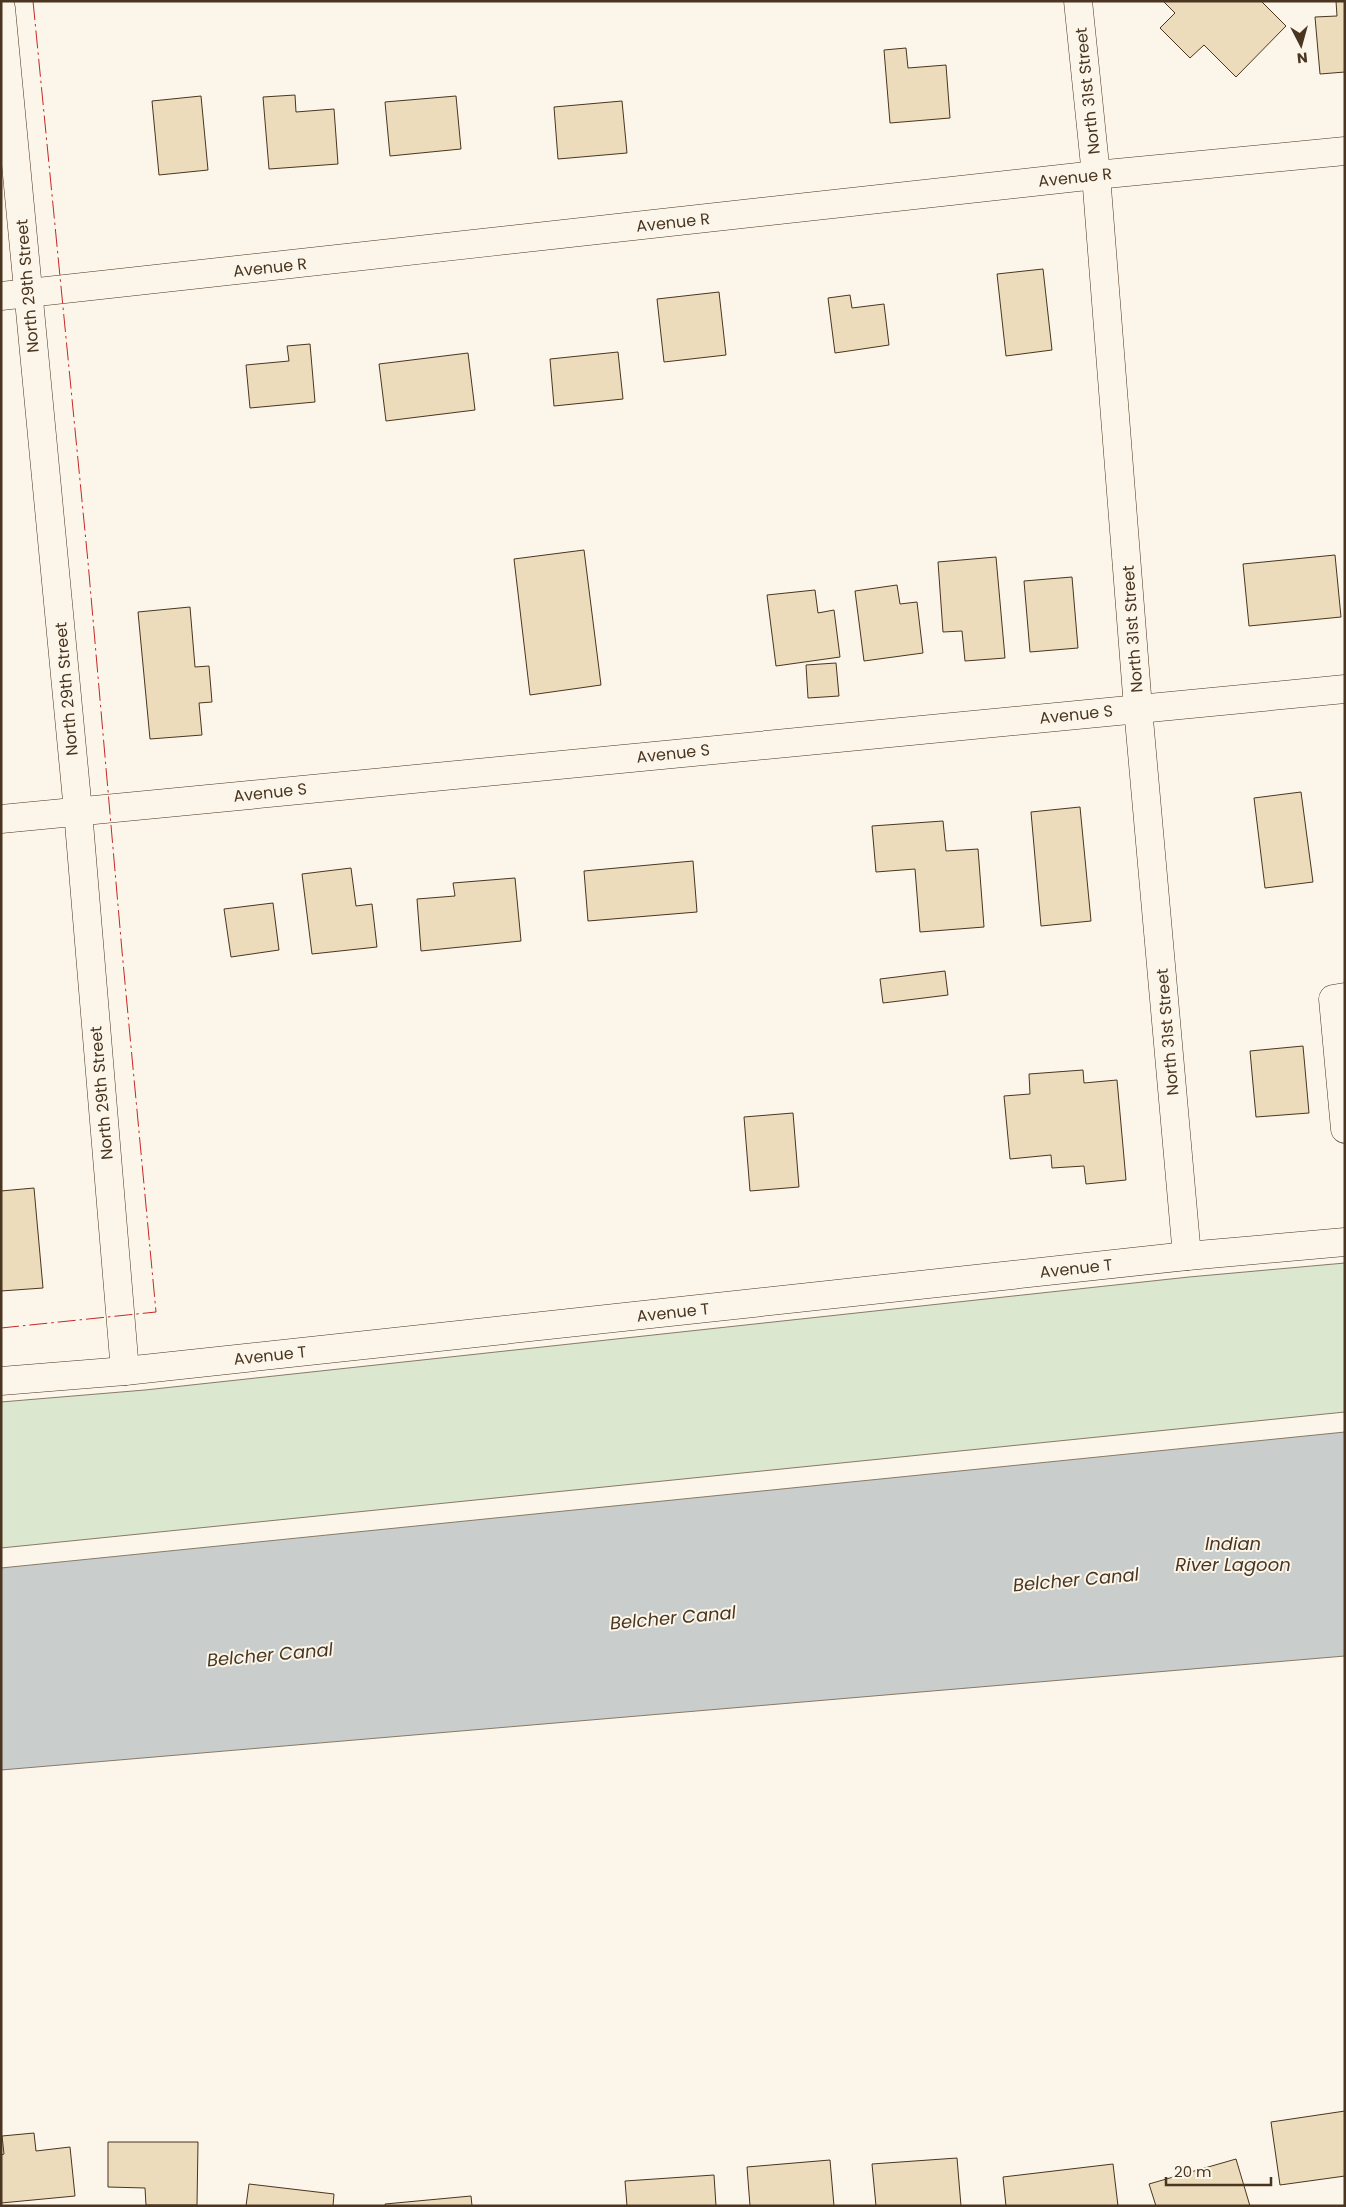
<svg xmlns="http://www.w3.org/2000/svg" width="1346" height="2207" viewBox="0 0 1346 2207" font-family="Poppins,sans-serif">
  <rect width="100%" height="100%" fill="#fbf6e9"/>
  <polygon fill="#dce7d0" stroke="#887966" points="1345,1263 1345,1412 1,1548 1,1402 145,1390 1189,1277"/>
  <polygon fill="#c9cecd" stroke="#887966" points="1345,1432 1345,1656 1,1770 1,1568"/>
  <g fill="#ecdcbc" stroke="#4a3520">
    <polygon points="1163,1 1261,1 1286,26 1236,77 1204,45 1190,58 1160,28 1175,13"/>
    <polygon points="1336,1 1345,1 1345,72 1320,74 1315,17 1337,16"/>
    <polygon points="906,48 908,68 946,65 950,118 890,123 884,50"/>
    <polygon points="295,95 296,112 334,109 338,164 269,169 263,97"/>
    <polygon points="201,96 208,170 159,175 152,101"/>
    <polygon points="456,96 461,149 390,156 385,102"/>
    <polygon points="622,101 627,153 558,159 554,107"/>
    <polygon points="1043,269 1052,350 1006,356 997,274"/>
    <polygon points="719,292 726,355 664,362 657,299"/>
    <polygon points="850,295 852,308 884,304 889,345 835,353 828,298"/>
    <polygon points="310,344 315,402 250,408 246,365 289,361 287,346"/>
    <polygon points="618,352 623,399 554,406 550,359"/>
    <polygon points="468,353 475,410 386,421 379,364"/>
    <polygon points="584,550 601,685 530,695 514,559"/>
    <polygon points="1335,555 1341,617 1249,626 1243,564"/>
    <polygon points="996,557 1005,658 965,661 962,631 943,632 938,562"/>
    <polygon points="1072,577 1078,648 1030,652 1024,581"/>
    <polygon points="897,585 900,604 917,602 923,653 864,661 855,591"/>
    <polygon points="815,590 818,613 834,610 840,657 776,666 767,595"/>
    <polygon points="190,607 195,667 209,666 212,702 199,703 202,735 150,739 138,612"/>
    <polygon points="836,663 839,696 808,698 806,665"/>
    <polygon points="1301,792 1313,882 1265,888 1254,798"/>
    <polygon points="1080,807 1091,921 1041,926 1031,812"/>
    <polygon points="943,821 946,851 978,849 984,927 920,932 915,869 876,872 872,826"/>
    <polygon points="693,861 697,912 588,921 584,871"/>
    <polygon points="351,868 356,906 372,904 377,947 312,954 302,874"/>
    <polygon points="515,878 521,941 421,951 417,899 455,896 453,883"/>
    <polygon points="273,903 279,950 231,957 224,909"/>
    <polygon points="945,971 948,995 883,1003 880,979"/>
    <polygon points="1303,1046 1309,1113 1256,1117 1250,1051"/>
    <polygon points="1083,1070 1084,1083 1117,1080 1126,1180 1086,1184 1084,1166 1052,1168 1051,1155 1010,1159 1004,1096 1030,1094 1029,1074"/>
    <polygon points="793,1113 799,1187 750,1191 744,1117"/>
    <polygon points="34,1188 43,1288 1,1291 1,1191"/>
    <polygon points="1345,2111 1345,2176 1280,2185 1271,2122"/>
    <polygon points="34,2133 36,2151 70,2147 75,2196 1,2203 1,2155 4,2154 2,2136"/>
    <polygon points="108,2142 198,2142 197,2205 146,2205 145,2188 108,2187"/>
    <polygon points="957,2158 961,2206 876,2206 872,2164"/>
    <polygon points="1236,2159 1250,2206 1156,2206 1149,2184"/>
    <polygon points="830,2160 834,2206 750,2206 747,2167"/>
    <polygon points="1113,2164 1118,2206 1006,2206 1003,2177"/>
    <polygon points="714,2175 716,2206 627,2206 625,2181"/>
    <polygon points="249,2184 334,2194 333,2206 246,2206"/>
    <polygon points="471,2196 472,2206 385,2206 385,2204"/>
  </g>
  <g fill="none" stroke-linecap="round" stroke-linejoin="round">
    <defs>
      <g id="minor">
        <polyline points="1078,1 1096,175 1138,708 1187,1256"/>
        <polyline points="1,8 78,811 125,1371"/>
        <polyline points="1,296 1096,175 1345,151"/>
        <polyline points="1,819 1345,689"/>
        <polyline points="1345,997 1333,999 1345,1129"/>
        <polyline points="1,1381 125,1371 1187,1256 1345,1242"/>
      </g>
    </defs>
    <use href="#minor" stroke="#4a3520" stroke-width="29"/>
    <use href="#minor" stroke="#fbf6e9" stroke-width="28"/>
    <polyline stroke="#c62828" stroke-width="1" stroke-dasharray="18 4 2.5 4" stroke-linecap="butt" points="1,1328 156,1312 122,951 88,562 33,1"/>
  </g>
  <g text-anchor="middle" stroke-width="4" stroke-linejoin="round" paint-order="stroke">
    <g font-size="16" fill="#4a3520" stroke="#fbf6e9">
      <text transform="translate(1087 91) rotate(-96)" y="6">North 31st Street</text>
      <text transform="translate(1075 177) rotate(-6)" y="6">Avenue R</text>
      <text transform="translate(673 222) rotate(-6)" y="6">Avenue R</text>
      <text transform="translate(270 267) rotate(-6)" y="6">Avenue R</text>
      <text transform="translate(27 286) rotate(-95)" y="6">North 29th Street</text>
      <text transform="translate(1132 629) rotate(-94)" y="6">North 31st Street</text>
      <text transform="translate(66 689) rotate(-95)" y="6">North 29th Street</text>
      <text transform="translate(1076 714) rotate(-6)" y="6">Avenue S</text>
      <text transform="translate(673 753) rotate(-6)" y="6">Avenue S</text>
      <text transform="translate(270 792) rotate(-6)" y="6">Avenue S</text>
      <text transform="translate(1167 1032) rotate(-95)" y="6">North 31st Street</text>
      <text transform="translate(101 1093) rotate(-95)" y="6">North 29th Street</text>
      <text transform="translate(1076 1268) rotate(-6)" y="6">Avenue T</text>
      <text transform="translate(673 1312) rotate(-6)" y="6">Avenue T</text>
      <text transform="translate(270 1355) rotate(-6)" y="6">Avenue T</text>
    </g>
    <g font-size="18" font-style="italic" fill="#4a3520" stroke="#fbf6e9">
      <text x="1233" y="1550">Indian<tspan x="1233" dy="21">River Lagoon</tspan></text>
      <text transform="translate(1076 1580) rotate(-5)" y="6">Belcher Canal</text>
      <text transform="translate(673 1618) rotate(-5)" y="6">Belcher Canal</text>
      <text transform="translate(270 1655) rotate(-5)" y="6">Belcher Canal</text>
    </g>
  </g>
  <rect width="1346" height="2207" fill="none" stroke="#4a3520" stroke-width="5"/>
  <g transform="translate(1301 45) rotate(174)" stroke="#fbf6e9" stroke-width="4" paint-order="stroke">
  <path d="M0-4L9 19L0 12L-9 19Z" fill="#4a3520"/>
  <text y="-8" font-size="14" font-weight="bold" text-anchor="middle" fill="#4a3520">N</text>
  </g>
  <path d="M1166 2177v8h105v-8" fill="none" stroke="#4a3520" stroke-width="2.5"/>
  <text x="1174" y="2177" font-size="15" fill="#4a3520" stroke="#fbf6e9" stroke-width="4" paint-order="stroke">20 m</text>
</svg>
